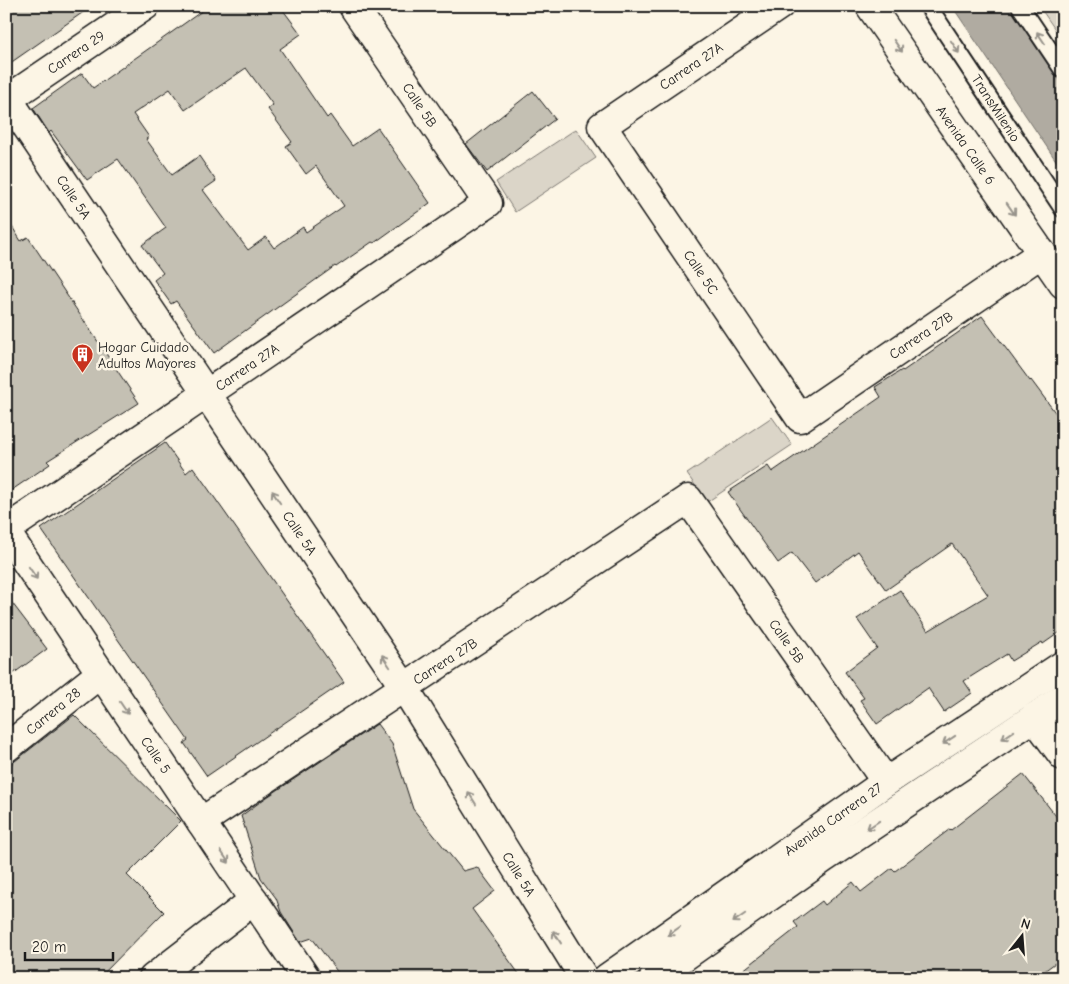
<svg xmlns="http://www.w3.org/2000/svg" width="1069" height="984" viewBox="0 0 1069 984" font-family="'Comic Neue',sans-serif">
  <rect width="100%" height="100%" fill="#fcf5e5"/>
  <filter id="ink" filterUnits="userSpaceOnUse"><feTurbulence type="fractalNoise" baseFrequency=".02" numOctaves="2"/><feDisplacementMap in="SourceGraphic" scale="10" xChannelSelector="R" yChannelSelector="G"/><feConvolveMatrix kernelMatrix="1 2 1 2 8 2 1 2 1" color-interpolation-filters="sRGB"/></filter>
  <g filter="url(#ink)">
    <g fill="#dbd5c8" stroke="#7c7872">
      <polygon points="1039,6 1063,6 1063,41"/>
      <polygon points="576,129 596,158 515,212 496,182"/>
      <polygon points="772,417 792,445 707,502 687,474"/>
    </g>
    <polygon fill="#b0aba1" stroke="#75726c" points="952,6 1009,6 1063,86 1063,171"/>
    <g fill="#c4c0b3" stroke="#1c1c1c" fill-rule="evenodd">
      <polygon points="6,6 92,6 6,66"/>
      <path d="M209 6H280L301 34 280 49 327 118 330 115 352 146 378 128 430 203 374 243 372 242 336 267 335 266 214 353 176 301 171 304 154 280 163 273 142 245 166 228 118 159 87 180 51 131 49 133 33 108 82 73 93 88ZM246 68 273 105 268 109 292 142 286 146 306 174 316 166 344 206 306 232 303 227 274 248 266 237 248 250 203 190 216 181 199 156 172 175 146 139 149 137 133 114 170 89 185 110Z"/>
      <polygon points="533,91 555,119 487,172 466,144"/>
      <polygon points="6,217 21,241 28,237 139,403 47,461 50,464 6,494"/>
      <polygon points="982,316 1030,381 1031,380 1063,423 1063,630 1043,644 1042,642 1011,661 1007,654 964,681 972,693 944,712 928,688 877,724 860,700 864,698 845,672 877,648 857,619 900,590 928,631 988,595 952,544 886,590 858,551 815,583 792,553 778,563 728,492 768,466 772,472 881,397 875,387 902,370 903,371"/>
      <polygon points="165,443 186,473 193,467 344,682 207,776 184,743 188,740 41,529"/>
      <polygon points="6,595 47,649 6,679"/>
      <polygon points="74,715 181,821 127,875 164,912 99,978 6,978 6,768"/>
      <polygon points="377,724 392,744 413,809 463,871 477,867 495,891 472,909 522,978 342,978 312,938 300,942 281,912 276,898 261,878 241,816 264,799"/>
      <polygon points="1023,774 1063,825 1063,957 1035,978 733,978 798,927 794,922 822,901 825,905 853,882 861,892 892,868 895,871 950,829 951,830"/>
    </g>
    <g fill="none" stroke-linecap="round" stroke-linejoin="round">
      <defs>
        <g id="service">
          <polyline points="928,6 1063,209"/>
          <polyline points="1020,6 1063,70"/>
        </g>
        <g id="minor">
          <polyline points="779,6 602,126 800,418 1042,253"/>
          <polyline points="6,96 404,687 584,978"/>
          <polyline points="8,99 145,6"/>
          <polyline points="6,530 488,203 353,6"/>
          <polyline points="6,532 306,978"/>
          <polyline points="1034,717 1063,756"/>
          <polyline points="6,748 101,673"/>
          <polyline points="201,822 688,499 886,782"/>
          <polyline points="153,978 254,900"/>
        </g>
        <g id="secondary">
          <polyline points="607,978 886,782 1063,665"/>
          <polyline points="654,978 824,858 1063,698"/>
        </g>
        <polyline id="primary" points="870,6 1063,284"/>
      </defs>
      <use href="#service" stroke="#1c1c1c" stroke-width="20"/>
      <use href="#minor" stroke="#1c1c1c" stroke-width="31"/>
      <use href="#secondary" stroke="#1c1c1c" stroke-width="31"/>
      <use href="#primary" stroke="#1c1c1c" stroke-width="31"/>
      <use href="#service" stroke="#fcf5e5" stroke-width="16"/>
      <use href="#minor" stroke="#fcf5e5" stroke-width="28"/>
      <use href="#secondary" stroke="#fcf5e5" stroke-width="28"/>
      <use href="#primary" stroke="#fcf5e5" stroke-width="28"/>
    </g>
    <defs><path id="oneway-shaft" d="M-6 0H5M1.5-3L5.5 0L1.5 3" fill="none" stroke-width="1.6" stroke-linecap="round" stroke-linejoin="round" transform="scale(1.25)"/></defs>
    <g stroke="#97938b">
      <use href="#oneway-shaft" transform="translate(1041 38) rotate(-124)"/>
      <use href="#oneway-shaft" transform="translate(898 46) rotate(55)"/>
      <use href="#oneway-shaft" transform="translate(955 47) rotate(57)"/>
      <use href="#oneway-shaft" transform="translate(1011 209) rotate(55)"/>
      <use href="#oneway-shaft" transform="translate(276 497) rotate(-124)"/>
      <use href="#oneway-shaft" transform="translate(33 573) rotate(56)"/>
      <use href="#oneway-shaft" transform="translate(386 661) rotate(-124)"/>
      <use href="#oneway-shaft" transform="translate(124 708) rotate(56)"/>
      <use href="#oneway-shaft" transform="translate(1008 735) rotate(146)"/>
      <use href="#oneway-shaft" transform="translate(949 740) rotate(146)"/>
      <use href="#oneway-shaft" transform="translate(472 798) rotate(-122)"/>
      <use href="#oneway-shaft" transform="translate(873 825) rotate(146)"/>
      <use href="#oneway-shaft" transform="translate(225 857) rotate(56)"/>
      <use href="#oneway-shaft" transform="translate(739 918) rotate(145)"/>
      <use href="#oneway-shaft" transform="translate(674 931) rotate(145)"/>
      <use href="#oneway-shaft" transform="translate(557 937) rotate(-122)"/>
    </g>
  </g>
  <defs>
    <symbol id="building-pin" viewBox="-11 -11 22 30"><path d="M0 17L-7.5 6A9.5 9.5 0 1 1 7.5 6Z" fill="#c8321e" stroke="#fcf5e5"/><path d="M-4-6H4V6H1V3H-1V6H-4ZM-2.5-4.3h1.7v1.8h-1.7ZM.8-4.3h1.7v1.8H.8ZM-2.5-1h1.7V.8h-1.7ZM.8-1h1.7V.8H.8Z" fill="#fff"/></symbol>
  </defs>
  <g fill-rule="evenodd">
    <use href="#building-pin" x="70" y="342" width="25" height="34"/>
  </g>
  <g text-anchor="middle" stroke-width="5" stroke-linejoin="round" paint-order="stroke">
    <g font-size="14" fill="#1c1c1c" stroke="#fcf5e5">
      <text transform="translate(76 52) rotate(-34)" y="5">Carrera 29</text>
      <text transform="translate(691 66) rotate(-34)" y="5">Carrera 27A</text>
      <text transform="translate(420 105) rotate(56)" y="5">Calle 5B</text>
      <text transform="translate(996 108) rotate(57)" y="5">TransMilenio</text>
      <text transform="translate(966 145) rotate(55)" y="5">Avenida Calle 6</text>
      <text transform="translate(74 197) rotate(56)" y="5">Calle 5A</text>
      <text transform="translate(701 272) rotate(56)" y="5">Calle 5C</text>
      <text transform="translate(921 335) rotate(-34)" y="5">Carrera 27B</text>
      <text transform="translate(247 367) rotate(-34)" y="5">Carrera 27A</text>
      <text transform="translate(300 533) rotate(56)" y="5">Calle 5A</text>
      <text transform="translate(787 641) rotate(55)" y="5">Calle 5B</text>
      <text transform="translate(445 661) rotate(-33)" y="5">Carrera 27B</text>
      <text transform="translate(53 711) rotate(-39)" y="5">Carrera 28</text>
      <text transform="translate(156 755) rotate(56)" y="5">Calle 5</text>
      <text transform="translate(833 819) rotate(-35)" y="5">Avenida Carrera 27</text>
      <text transform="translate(519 874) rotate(58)" y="5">Calle 5A</text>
    </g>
    <g font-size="14" fill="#1c1c1c" stroke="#fcf5e5" text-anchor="start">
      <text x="98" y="352">Hogar Cuidado<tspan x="98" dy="16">Adultos Mayores</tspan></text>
    </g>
  </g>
  <rect width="1069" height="984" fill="none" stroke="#fcf5e5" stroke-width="25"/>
  <rect x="12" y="12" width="1044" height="959" fill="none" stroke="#1c1c1c" stroke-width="2" filter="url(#ink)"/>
  <g transform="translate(1022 936) rotate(17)" stroke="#fcf5e5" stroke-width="4" paint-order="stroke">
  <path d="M0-4L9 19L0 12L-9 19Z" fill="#1c1c1c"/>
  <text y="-8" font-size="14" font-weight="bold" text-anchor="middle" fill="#1c1c1c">N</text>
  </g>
  <path d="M25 952v8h88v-8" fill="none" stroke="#1c1c1c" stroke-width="2.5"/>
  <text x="32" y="952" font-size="15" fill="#1c1c1c" stroke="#fcf5e5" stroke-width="4" paint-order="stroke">20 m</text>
</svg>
